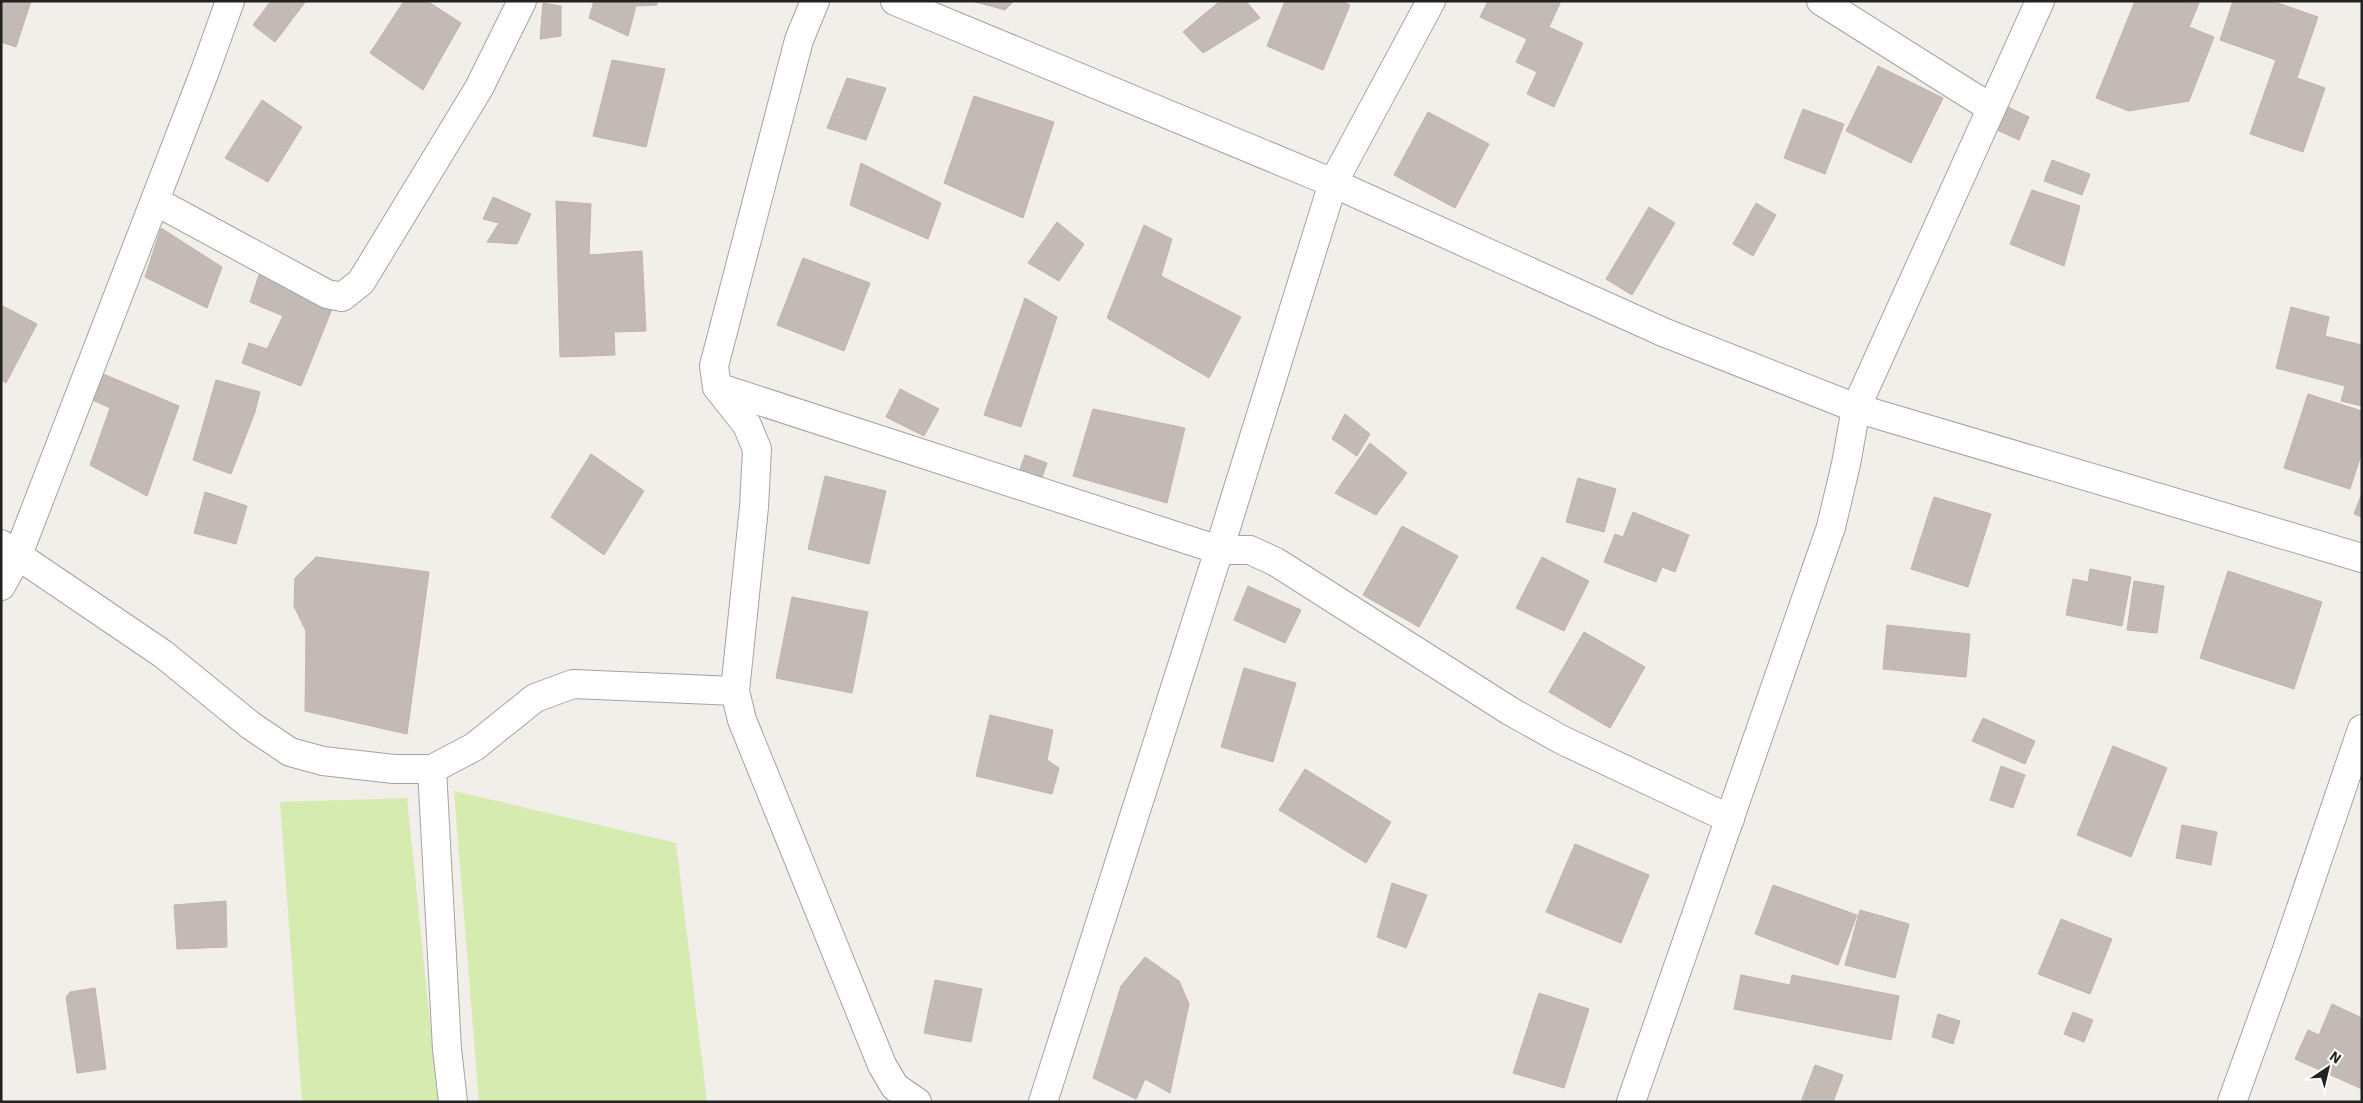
<svg xmlns="http://www.w3.org/2000/svg" width="2363" height="1103" viewBox="0 0 2363 1103" font-family="'IBM Plex Sans',sans-serif">
  <rect width="100%" height="100%" fill="#f2eee9"/>
  <g fill="#d5ebaf">
    <polygon points="454,791 676,843 707,1102 479,1102"/>
    <polygon points="407,798 438,1102 302,1102 280,802"/>
  </g>
  <g fill="#c3b9b5" stroke="#c4b2ab">
    <polygon points="1,1 31,1 16,47 1,42"/>
    <polygon points="271,1 306,1 275,42 253,25"/>
    <polygon points="404,1 427,1 461,23 423,90 370,53"/>
    <polygon points="594,1 657,1 657,5 636,6 628,36 589,18"/>
    <polygon points="972,1 1014,1 1005,10"/>
    <polygon points="1220,1 1246,1 1260,18 1203,53 1183,32"/>
    <polygon points="1285,1 1341,1 1350,5 1323,70 1267,46"/>
    <polygon points="1488,1 1561,1 1549,27 1583,43 1554,107 1527,94 1537,72 1516,62 1527,39 1480,17"/>
    <polygon points="2135,1 2199,3 2189,27 2214,37 2189,101 2129,111 2096,98"/>
    <polygon points="2233,1 2272,1 2318,17 2297,78 2325,88 2303,152 2250,134 2276,60 2220,40"/>
    <polygon points="543,3 561,6 561,36 540,39"/>
    <polygon points="612,60 665,69 646,147 593,136"/>
    <polygon points="1878,66 1943,98 1911,163 1846,131"/>
    <polygon points="847,78 886,88 866,140 827,128"/>
    <polygon points="974,96 1054,122 1023,218 944,183"/>
    <polygon points="262,100 302,127 268,182 225,158"/>
    <polygon points="2008,107 2029,117 2019,140 1997,130"/>
    <polygon points="1803,109 1844,124 1825,174 1784,158"/>
    <polygon points="1428,112 1489,144 1455,208 1394,175"/>
    <polygon points="2052,160 2090,174 2082,195 2044,181"/>
    <polygon points="861,163 941,203 928,239 850,205"/>
    <polygon points="2032,190 2080,206 2064,266 2010,244"/>
    <polygon points="493,197 531,214 517,244 487,242 499,223 483,219"/>
    <polygon points="556,201 591,204 589,255 642,251 646,331 614,332 615,355 560,357"/>
    <polygon points="1756,203 1776,215 1753,256 1733,244"/>
    <polygon points="1649,207 1675,223 1632,295 1606,279"/>
    <polygon points="1057,222 1084,244 1059,281 1028,263"/>
    <polygon points="1144,225 1172,239 1161,276 1241,317 1209,378 1107,318"/>
    <polygon points="161,228 222,267 207,308 145,277"/>
    <polygon points="803,258 870,283 844,351 777,325"/>
    <polygon points="260,272 332,309 301,386 242,363 249,343 267,349 283,316 250,302"/>
    <polygon points="1025,298 1057,317 1021,427 984,415"/>
    <polygon points="1,305 37,324 6,383 1,380"/>
    <polygon points="2291,307 2329,317 2325,336 2362,345 2362,406 2341,401 2345,386 2276,368"/>
    <polygon points="101,373 179,406 147,496 90,465 110,408 93,400"/>
    <polygon points="216,380 260,392 255,412 231,474 193,460"/>
    <polygon points="900,389 939,409 924,436 886,417"/>
    <polygon points="2308,394 2362,411 2362,452 2350,489 2284,468"/>
    <polygon points="1093,409 1185,428 1167,503 1073,476"/>
    <polygon points="1345,414 1370,434 1357,456 1332,439"/>
    <polygon points="1370,443 1407,473 1376,515 1335,493"/>
    <polygon points="591,454 644,491 604,555 551,517"/>
    <polygon points="1025,455 1047,463 1039,486 1017,478"/>
    <polygon points="825,476 886,491 869,564 808,549"/>
    <polygon points="1578,478 1616,489 1604,532 1566,522"/>
    <polygon points="205,492 247,506 236,544 194,533"/>
    <polygon points="2362,493 2362,517 2354,514"/>
    <polygon points="1934,497 1991,514 1968,587 1911,569"/>
    <polygon points="1633,512 1689,535 1675,572 1662,567 1656,582 1604,562 1615,534 1623,537"/>
    <polygon points="1402,526 1458,556 1419,627 1363,595"/>
    <polygon points="316,557 429,572 407,734 305,711 306,631 294,606 295,578"/>
    <polygon points="1542,557 1589,581 1564,631 1516,608"/>
    <polygon points="2090,569 2131,577 2122,626 2066,615 2073,579 2088,582"/>
    <polygon points="2228,571 2322,602 2294,689 2200,658"/>
    <polygon points="2134,581 2164,586 2157,633 2127,630"/>
    <polygon points="1248,586 1301,610 1285,643 1234,620"/>
    <polygon points="792,597 868,612 852,693 776,678"/>
    <polygon points="1887,625 1970,634 1966,677 1883,669"/>
    <polygon points="1584,632 1645,667 1610,728 1549,692"/>
    <polygon points="1244,668 1296,683 1273,762 1221,747"/>
    <polygon points="990,715 1053,730 1047,760 1059,768 1052,794 976,776"/>
    <polygon points="1983,718 2035,741 2025,764 1972,741"/>
    <polygon points="2113,746 2167,768 2131,857 2077,835"/>
    <polygon points="2001,766 2025,775 2013,808 1990,800"/>
    <polygon points="1305,769 1391,822 1366,863 1279,810"/>
    <polygon points="2182,825 2217,832 2211,865 2176,858"/>
    <polygon points="1575,844 1649,875 1621,943 1546,912"/>
    <polygon points="1392,883 1427,895 1406,948 1377,937"/>
    <polygon points="1773,885 1857,915 1838,965 1755,934"/>
    <polygon points="226,901 227,947 177,949 174,905"/>
    <polygon points="1860,910 1909,924 1895,978 1845,965"/>
    <polygon points="2061,919 2112,939 2090,994 2038,974"/>
    <polygon points="1145,957 1179,981 1189,1004 1170,1093 1145,1079 1136,1099 1093,1078 1121,986"/>
    <polygon points="1741,975 1790,985 1792,975 1899,996 1891,1040 1734,1009"/>
    <polygon points="935,980 982,989 971,1042 924,1033"/>
    <polygon points="95,988 106,1069 77,1073 66,997 70,992"/>
    <polygon points="1539,993 1589,1009 1564,1088 1513,1073"/>
    <polygon points="2332,1004 2362,1018 2362,1089 2295,1059 2308,1030 2319,1035"/>
    <polygon points="2073,1012 2093,1020 2084,1042 2064,1034"/>
    <polygon points="1938,1014 1960,1021 1953,1044 1932,1037"/>
    <polygon points="1815,1065 1843,1075 1833,1102 1801,1102"/>
  </g>
  <g fill="none" stroke-linecap="round" stroke-linejoin="round">
    <defs>
      <g id="street">
        <polyline points="815,1 799,40 714,366 717,387 747,425 757,449 754,507 735,691 742,720 882,1065 895,1087 917,1102"/>
        <polyline points="895,1 1333,183 1663,332 1856,408 2362,558"/>
        <polyline points="1821,1 1991,108"/>
        <polyline points="155,201 327,294 342,297 361,282 479,88 522,1"/>
        <polyline points="717,387 1219,550 1250,550 1276,562 1510,711 1562,740 1730,819"/>
        <polyline points="1,544 163,654 250,725 290,752 323,761 394,769 432,769 474,747 535,698 573,684 735,691"/>
        <polyline points="1,586 17,557 205,71 230,1"/>
        <polyline points="432,769 447,1049 453,1102"/>
        <polyline points="1043,1102 1219,550 1333,183 1431,1"/>
        <polyline points="1631,1102 1831,527 1846,464 1856,408 2040,1"/>
        <polyline points="2232,1102 2285,955 2362,729"/>
      </g>
    </defs>
    <use href="#street" stroke="#a3a3a3" stroke-width="30"/>
    <use href="#street" stroke="#fff" stroke-width="28"/>
  </g>
  <rect width="2363" height="1103" fill="none" stroke="#222222" stroke-width="5"/>
  <g transform="translate(2328 1068) rotate(35)" stroke="#ffffff" stroke-width="4" paint-order="stroke">
  <path d="M0-4L9 19L0 12L-9 19Z" fill="#222222"/>
  <text y="-8" font-size="14" font-weight="bold" text-anchor="middle" fill="#222222">N</text>
  </g>
</svg>
